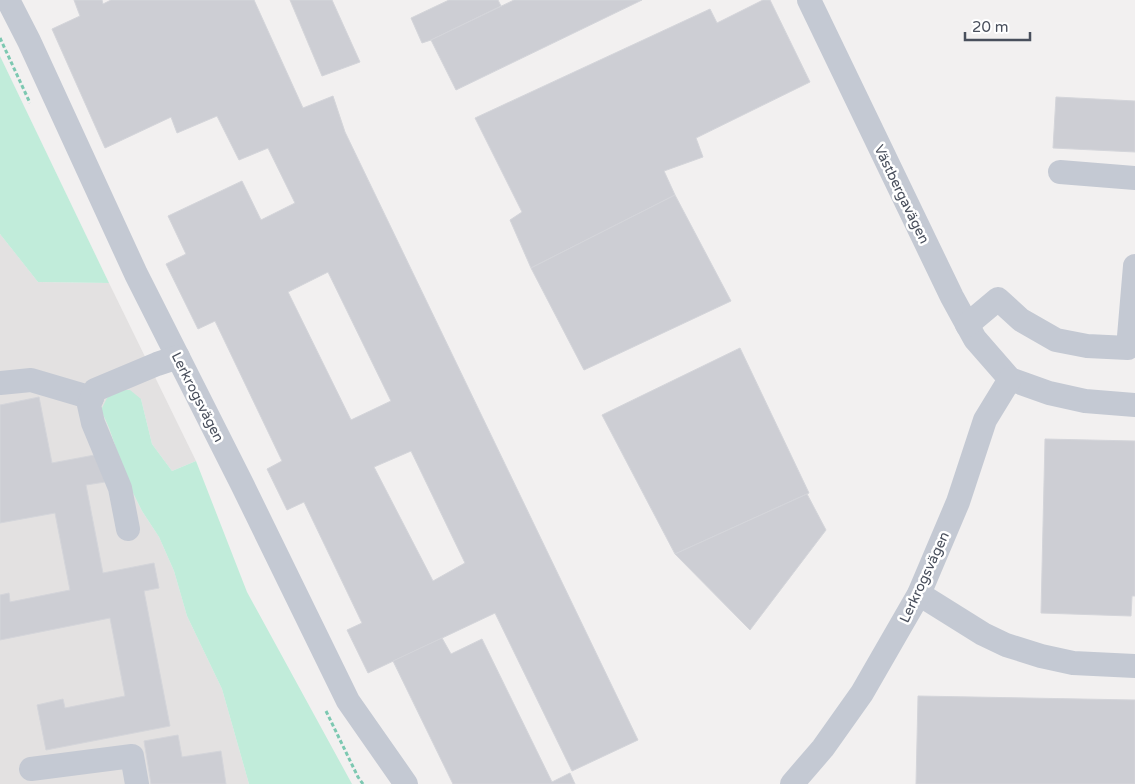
<svg xmlns="http://www.w3.org/2000/svg" width="1135" height="784" viewBox="0 0 1135 784" font-family="'Varela Round',sans-serif">
  <rect width="100%" height="100%" fill="#f2f0f0"/>
  <polygon fill="#e3e1e1" points="0,234 38,282 109,283 196,461 172,471 152,444 141,399 101,410 109,428 128,483 142,511 159,537 174,571 187,616 222,689 249,784 0,784"/>
  <g fill="#c1ecda">
    <polygon points="0,56 109,283 38,282 0,234"/>
    <polygon points="117,390 130,390 141,399 152,444 172,471 196,461 247,592 352,784 249,784 222,689 187,616 174,571 159,537 142,511 128,483 109,428 101,410 107,398"/>
  </g>
  <g fill="#cdced4" stroke="#d4d5da" fill-rule="evenodd">
    <path d="M74 0H102L103 4 111 0H254L303 108 333 96 345 132 638 740 572 771 495 613 368 673 347 630 362 623 304 502 287 510 267 469 282 461 215 321 198 329 166 264 186 254 168 216 242 181 261 220 295 203 268 148 239 160 217 116 177 133 171 117 105 148 52 29 80 16ZM328 272 391 401 351 420 288 292ZM411 451 465 563 433 581 374 467Z"/>
    <polygon points="290,0 332,0 360,62 322,76"/>
    <polygon points="449,0 498,0 501,6 431,40 422,43 411,18"/>
    <polygon points="514,0 642,0 456,90 431,40"/>
    <polygon points="763,0 770,0 810,82 696,138 703,157 664,171 675,195 531,268 510,220 522,212 475,118 710,9 717,23"/>
    <polygon points="1056,97 1135,101 1135,152 1053,148"/>
    <polygon points="675,195 731,301 584,370 531,268"/>
    <polygon points="740,348 809,493 675,554 602,415"/>
    <polygon points="39,397 52,463 100,454 105,482 86,485 103,573 154,563 159,588 144,591 170,726 46,750 37,705 63,699 65,708 125,696 110,618 0,640 0,595 9,593 10,602 70,590 55,513 0,523 0,405"/>
    <polygon points="1045,439 1135,441 1135,596 1132,596 1131,616 1041,613"/>
    <polygon points="807,494 826,530 750,630 675,554"/>
    <polygon points="442,638 451,654 482,639 552,782 570,773 575,784 453,784 393,661"/>
    <polygon points="918,696 1135,700 1135,784 916,784"/>
    <polygon points="178,735 182,757 221,751 226,784 151,784 144,741"/>
  </g>
  <g fill="none" stroke-linecap="round" stroke-linejoin="round">
    <g stroke="#7cc8b1" stroke-width="3" stroke-dasharray="4 2.5" stroke-linecap="butt">
      <polyline points="0,38 30,103"/>
      <polyline points="326,711 358,777 363,784"/>
    </g>
    <g stroke="#c4c9d3" stroke-width="24">
      <polyline points="8,0 29,41 136,274 242,484 348,701 406,784"/>
      <polyline points="809,0 952,297 975,339 1010,379 1049,393 1085,401 1135,405"/>
      <polyline points="1060,172 1135,178"/>
      <polyline points="967,325 998,299 1021,320 1056,340 1087,346 1128,348 1135,266"/>
      <polyline points="0,383 31,380 92,398"/>
      <polyline points="128,529 120,488 93,423 89,405 95,390 157,364 178,357"/>
      <polyline points="919,594 983,634 1006,645 1041,656 1073,663 1135,666"/>
      <polyline points="31,769 132,756 137,784"/>
      <polyline points="792,784 823,748 862,693 919,594 958,502 985,420 1010,379"/>
    </g>
  </g>
  <g text-anchor="middle" stroke-width="5" stroke-linejoin="round" paint-order="stroke">
    <g font-size="14" fill="#494f5c" stroke="#fff">
      <text transform="translate(902 194) rotate(64)" y="5">Västbergavägen</text>
      <text transform="translate(198 397) rotate(63)" y="5">Lerkrogsvägen</text>
      <text transform="translate(924 577) rotate(-65)" y="5">Lerkrogsvägen</text>
    </g>
  </g>
  <path d="M965 32v8h65v-8" fill="none" stroke="#494f5c" stroke-width="2.5"/>
  <text x="972" y="32" font-size="15" fill="#494f5c" stroke="#ffffff" stroke-width="4" paint-order="stroke">20 m</text>
</svg>
